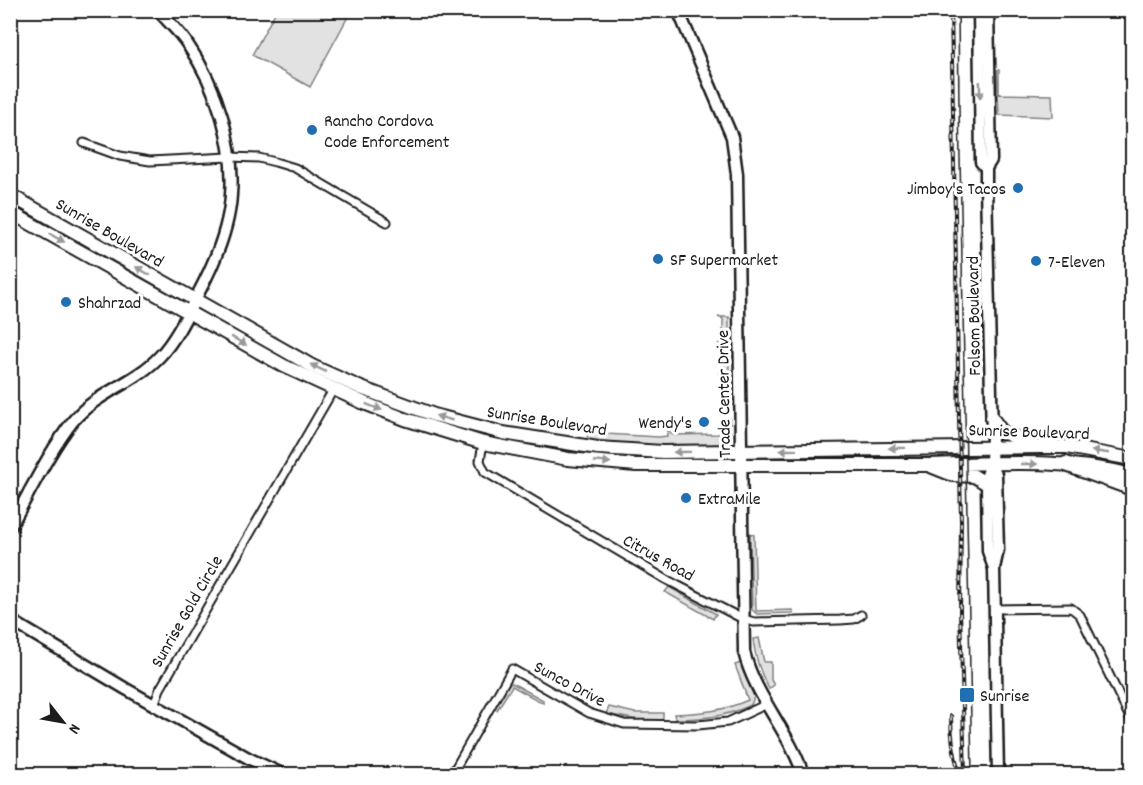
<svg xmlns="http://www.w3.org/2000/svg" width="1143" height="785" viewBox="0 0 1143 785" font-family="Dekko,sans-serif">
  <rect width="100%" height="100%" fill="#fff"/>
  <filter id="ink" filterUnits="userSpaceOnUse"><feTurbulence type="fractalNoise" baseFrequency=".0167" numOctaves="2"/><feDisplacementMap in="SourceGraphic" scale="12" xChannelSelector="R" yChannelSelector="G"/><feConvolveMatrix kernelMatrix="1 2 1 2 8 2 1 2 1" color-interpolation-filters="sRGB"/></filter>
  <g filter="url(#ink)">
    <g fill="#e2e2e2" stroke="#7f7f7f" stroke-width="1.5">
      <polygon points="276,11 351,11 310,87 252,55"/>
      <polygon points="997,70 999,70 999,94 1052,95 1053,117 999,115"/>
      <polygon points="718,317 729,317 729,385 721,386 721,384 724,383 724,374 719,372 724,372 723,345 718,343 723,343 723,319"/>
      <polygon points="724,418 730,418 731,437 729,443 724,445 645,445 588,441 587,433 659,437 667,436 667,429 673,435 719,434 724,429"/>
      <polygon points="750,533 754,535 756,611 793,610 793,613 757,614 752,610"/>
      <polygon points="669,587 716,614 713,619 665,592"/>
      <path d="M759 638 764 662H771V680L774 685 769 689C760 673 755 657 753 639Z"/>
      <path d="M741 663 754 697 751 705C726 717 702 719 675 719L674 714C701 713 724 711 748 700L735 665Z"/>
      <polygon points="512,683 543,700 543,703 512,686 497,710 494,709 507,685"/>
      <polygon points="609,707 635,713 663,713 663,720 638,720 606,714"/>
    </g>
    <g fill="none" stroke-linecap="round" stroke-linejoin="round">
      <defs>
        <g id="street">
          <polyline points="84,143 120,156 150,161 229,157 259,158 275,162 295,168 387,222"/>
          <polyline points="483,443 480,461 485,472 667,580 743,619 754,622 840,620 854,619 861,615"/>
          <polyline points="995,609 1071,608 1080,615 1132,722"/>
          <polyline points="154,705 160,689 333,390"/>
          <polyline points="452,774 512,669 589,713 624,724 698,725 728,722 767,704"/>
        </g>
        <g id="secondary">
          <path d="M678 10 732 137 737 174 744 652C755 697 789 731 803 774"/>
          <polyline points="979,10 981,162 986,168"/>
          <polyline points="988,10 991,160 986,168 986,186 992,435 991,463 987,475 987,484 988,551 994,568"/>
          <polyline points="991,463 996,474 998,550 994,568 998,774"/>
          <path d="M10 527C30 492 48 453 73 421 97 392 134 384 160 356 176 339 187 315 198 294 214 264 229 230 231 195 235 144 217 87 188 45 180 32 168 22 158 10"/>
          <polyline points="10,620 126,689 250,759 282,774"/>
        </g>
        <g id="primary">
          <polyline points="10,195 312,366 361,388 434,415 503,433 598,448 663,452 1039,447 1067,447 1132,459"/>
          <path d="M10 212 284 366 364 403 405 419 483 443 568 459 636 465H921C991 464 1064 457 1132 475"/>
          <polyline points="992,418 1002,432 1032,444"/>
          <polyline points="928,465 953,475 974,476 987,484"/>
        </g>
        <polyline id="highway" points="1066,464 1132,488"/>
      </defs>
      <use href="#street" stroke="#1c1c1c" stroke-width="11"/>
      <use href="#secondary" stroke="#1c1c1c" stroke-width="15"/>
      <use href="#primary" stroke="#1c1c1c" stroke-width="16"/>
      <use href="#highway" stroke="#1c1c1c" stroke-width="18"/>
      <use href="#street" stroke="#fff" stroke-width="7"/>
      <use href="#secondary" stroke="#fff" stroke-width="10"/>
      <use href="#primary" stroke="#fff" stroke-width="12"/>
      <use href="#highway" stroke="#fff" stroke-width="14"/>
      <polyline stroke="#1c1c1c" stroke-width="1.5" points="958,10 959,106 972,774"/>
      <defs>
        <g id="rail">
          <polyline points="951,10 961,522 960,611 965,774"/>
          <path d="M951 716C951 737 953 754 960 774"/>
        </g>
      </defs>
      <use href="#rail" stroke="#1c1c1c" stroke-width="4"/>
      <use href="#rail" stroke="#fff" stroke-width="1.5" stroke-dasharray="4.5" stroke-linecap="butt"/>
    </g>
    <defs><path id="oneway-solid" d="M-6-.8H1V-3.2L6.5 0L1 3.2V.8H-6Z" transform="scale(1.5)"/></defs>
    <g fill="#999">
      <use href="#oneway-solid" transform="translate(980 90) rotate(89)"/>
      <use href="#oneway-solid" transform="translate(57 238) rotate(29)"/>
      <use href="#oneway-solid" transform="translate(143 271) rotate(-150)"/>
      <use href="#oneway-solid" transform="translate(239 341) rotate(29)"/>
      <use href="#oneway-solid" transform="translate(318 368) rotate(-154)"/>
      <use href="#oneway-solid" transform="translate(374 407) rotate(21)"/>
      <use href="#oneway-solid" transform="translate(444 418) rotate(-164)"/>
      <use href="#oneway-solid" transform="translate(897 448) rotate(179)"/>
      <use href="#oneway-solid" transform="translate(788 450) rotate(179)"/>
      <use href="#oneway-solid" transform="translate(682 452) rotate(179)"/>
      <use href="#oneway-solid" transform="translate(1100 452) rotate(-172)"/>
      <use href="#oneway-solid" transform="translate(602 462) rotate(5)"/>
      <use href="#oneway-solid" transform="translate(1029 464)"/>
    </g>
  </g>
  <g fill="#1f6fb2" stroke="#fff" stroke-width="2">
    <circle cx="312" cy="130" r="6"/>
    <circle cx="1018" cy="188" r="6"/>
    <circle cx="658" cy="259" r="6"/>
    <circle cx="1036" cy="261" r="6"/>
    <circle cx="66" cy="302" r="6"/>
    <circle cx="704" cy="422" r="6"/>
    <circle cx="686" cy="498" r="6"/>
    <rect x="959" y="687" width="16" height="16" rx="3"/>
  </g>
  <g text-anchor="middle" stroke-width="6" stroke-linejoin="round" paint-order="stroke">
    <g font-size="18" fill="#1c1c1c" stroke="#fff" text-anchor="start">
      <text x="324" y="126">Rancho Cordova<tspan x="324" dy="21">Code Enforcement</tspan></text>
      <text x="1006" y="194" text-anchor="end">Jimboy's Tacos</text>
      <text x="670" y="265">SF Supermarket</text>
      <text x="1048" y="267">7-Eleven</text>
      <text x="78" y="308">Shahrzad</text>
      <text x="692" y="428" text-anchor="end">Wendy's</text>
      <text x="698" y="504">ExtraMile</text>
      <text x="980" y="701">Sunrise</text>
    </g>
    <g font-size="18" fill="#1c1c1c" stroke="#fff">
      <text transform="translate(110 232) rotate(30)" y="6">Sunrise Boulevard</text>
      <text transform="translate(973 316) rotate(-91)" y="6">Folsom Boulevard</text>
      <text transform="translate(723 394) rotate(-91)" y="6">Trade Center Drive</text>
      <text transform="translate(547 420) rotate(9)" y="6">Sunrise Boulevard</text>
      <text transform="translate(1029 431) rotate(2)" y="6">Sunrise Boulevard</text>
      <text transform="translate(659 557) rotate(29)" y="6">Citrus Road</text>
      <text transform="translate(186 611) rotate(-60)" y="6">Sunrise Gold Circle</text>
      <text transform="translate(570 683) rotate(28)" y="6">Sunco Drive</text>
    </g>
  </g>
  <rect width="1143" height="785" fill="none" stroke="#fff" stroke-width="36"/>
  <rect x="18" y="18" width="1107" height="749" fill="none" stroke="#1c1c1c" stroke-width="2" filter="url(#ink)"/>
  <g transform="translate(63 722) rotate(121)" stroke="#ffffff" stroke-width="4.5" paint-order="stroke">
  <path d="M0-4.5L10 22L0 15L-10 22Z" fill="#1c1c1c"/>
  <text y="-9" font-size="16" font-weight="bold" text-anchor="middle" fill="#1c1c1c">N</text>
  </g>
</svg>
